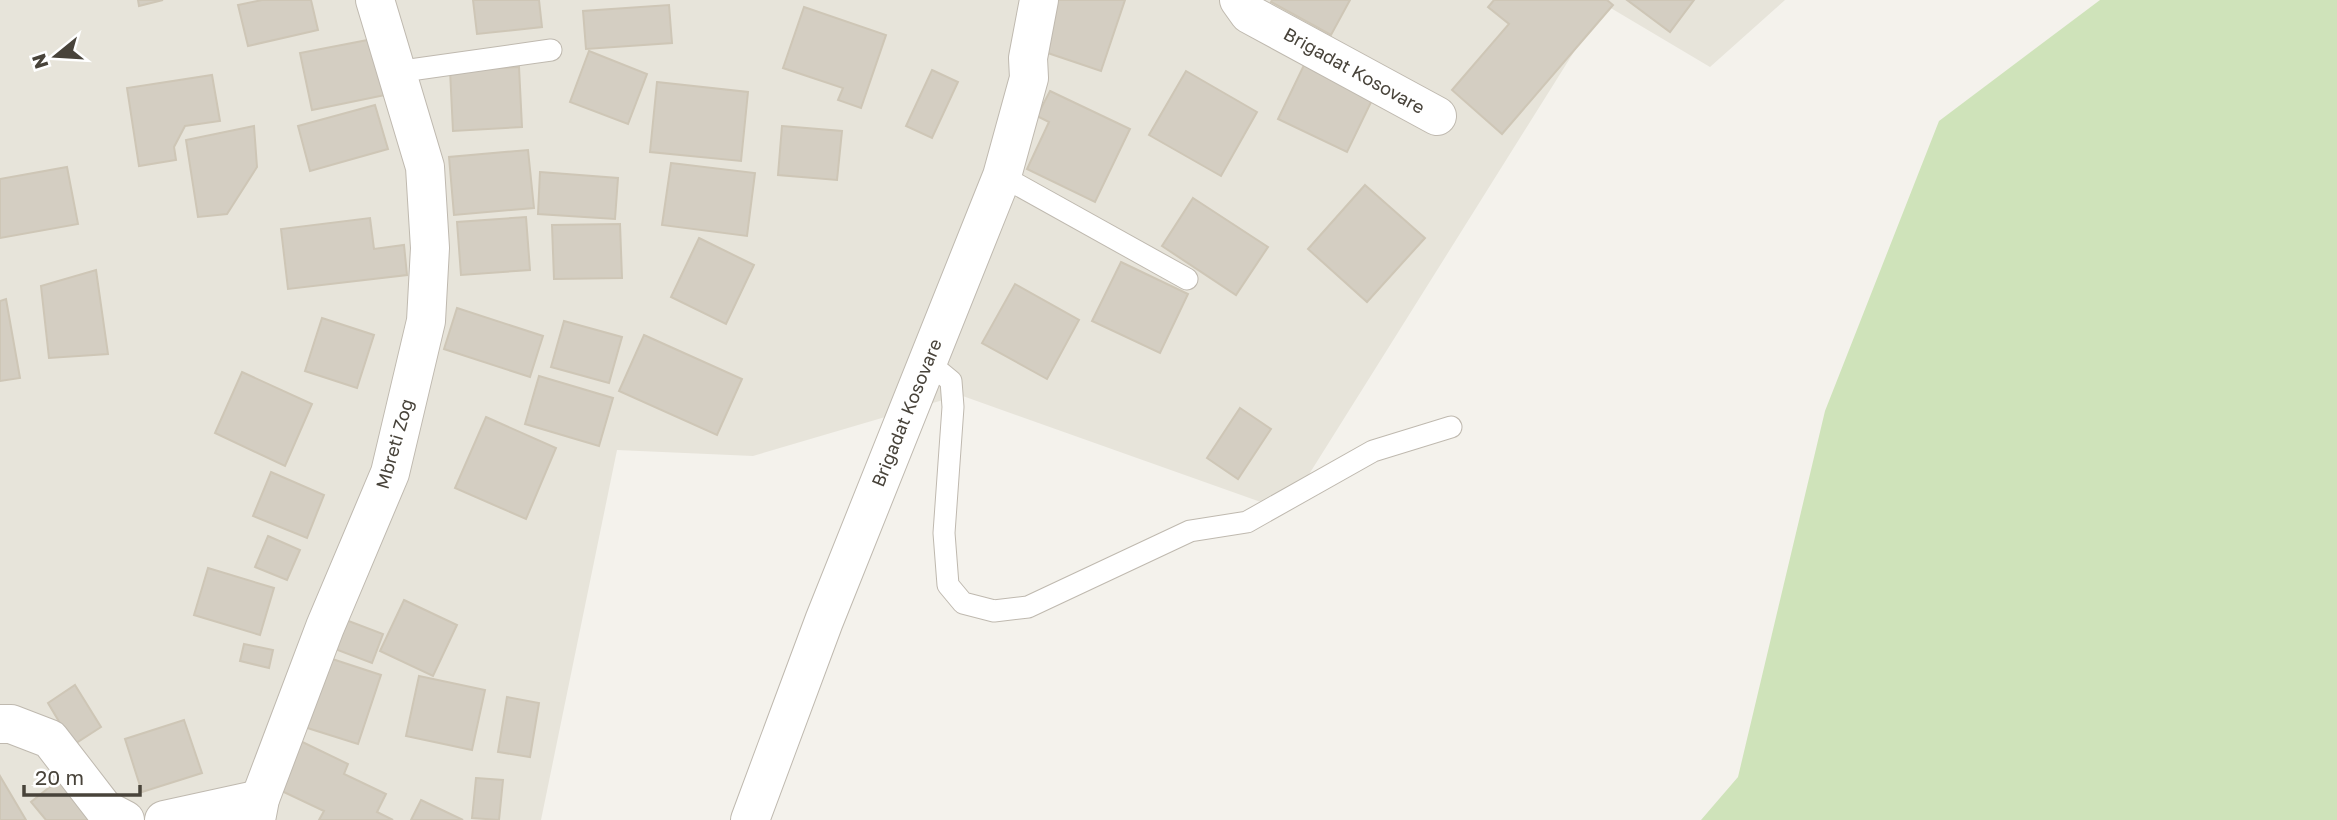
<svg xmlns="http://www.w3.org/2000/svg" width="2337" height="820" viewBox="0 0 2337 820" font-family="'Golos Text',sans-serif">
  <rect width="100%" height="100%" fill="#f4f2ec"/>
  <polygon fill="#e7e4da" points="0,0 1785,0 1710,67 1604,4 1286,511 960,395 753,456 617,450 541,820 0,820"/>
  <polygon fill="#cfe3ba" points="2100,0 2337,0 2337,820 1701,820 1738,777 1825,411 1939,121"/>
  <g fill="#d4cec2" stroke="#cec6b6" stroke-width="2">
    <polygon points="138,0 163,0 139,6"/>
    <polygon points="262,0 311,0 318,30 248,46 238,5"/>
    <polygon points="473,0 539,0 542,27 477,34"/>
    <polygon points="1052,0 1125,0 1101,71 1036,49"/>
    <polygon points="1272,0 1350,0 1331,35 1271,2"/>
    <polygon points="1494,0 1607,0 1613,5 1502,134 1452,90 1509,24 1488,7"/>
    <polygon points="1627,0 1694,0 1670,32"/>
    <polygon points="669,5 672,43 586,49 583,11"/>
    <polygon points="804,7 886,35 861,108 838,100 843,88 783,68"/>
    <polygon points="378,38 390,94 312,110 300,53"/>
    <polygon points="589,51 647,74 628,124 570,102"/>
    <polygon points="1305,63 1374,96 1347,152 1278,119"/>
    <polygon points="519,67 522,127 453,131 450,70"/>
    <polygon points="932,70 958,82 932,138 906,126"/>
    <polygon points="1186,71 1257,112 1221,176 1149,135"/>
    <polygon points="212,75 220,121 185,126 174,147 176,160 139,166 127,88"/>
    <polygon points="657,82 748,92 741,161 650,152"/>
    <polygon points="1050,91 1130,129 1095,202 1027,169 1049,122 1037,116"/>
    <polygon points="375,105 388,149 310,171 298,126"/>
    <polygon points="254,126 257,167 227,214 198,217 186,140"/>
    <polygon points="782,126 842,131 837,180 778,175"/>
    <polygon points="528,150 534,208 454,215 449,157"/>
    <polygon points="671,163 755,173 747,236 662,225"/>
    <polygon points="67,167 78,224 0,238 0,179"/>
    <polygon points="540,172 618,178 615,219 538,214"/>
    <polygon points="1365,185 1425,238 1367,302 1308,249"/>
    <polygon points="1193,198 1268,247 1236,295 1162,246"/>
    <polygon points="526,217 530,270 461,275 457,222"/>
    <polygon points="370,218 374,249 404,245 407,275 288,289 281,229"/>
    <polygon points="620,224 622,278 554,279 552,225"/>
    <polygon points="699,238 754,265 726,324 671,297"/>
    <polygon points="1121,262 1188,294 1160,353 1092,321"/>
    <polygon points="96,270 108,354 49,358 41,286"/>
    <polygon points="1015,284 1079,320 1047,379 982,343"/>
    <polygon points="6,299 20,378 0,381 0,301"/>
    <polygon points="457,308 543,336 530,377 444,349"/>
    <polygon points="322,318 374,335 357,388 305,371"/>
    <polygon points="564,321 622,337 609,383 551,367"/>
    <polygon points="644,335 742,379 717,435 619,391"/>
    <polygon points="242,372 312,404 285,466 215,433"/>
    <polygon points="539,376 613,398 599,446 525,424"/>
    <polygon points="1240,408 1271,429 1238,479 1207,458"/>
    <polygon points="486,417 556,448 526,519 455,488"/>
    <polygon points="271,472 324,495 307,538 253,516"/>
    <polygon points="268,536 300,550 287,580 255,567"/>
    <polygon points="208,568 274,588 260,635 194,615"/>
    <polygon points="404,600 457,625 433,676 380,651"/>
    <polygon points="338,617 383,634 372,663 327,646"/>
    <polygon points="244,644 273,650 269,668 240,661"/>
    <polygon points="320,655 381,675 358,744 298,725"/>
    <polygon points="419,676 485,690 472,750 406,736"/>
    <polygon points="75,685 101,727 73,745 48,703"/>
    <polygon points="507,697 539,703 530,757 498,752"/>
    <polygon points="184,720 202,773 142,792 125,739"/>
    <polygon points="292,737 348,764 344,774 386,794 377,812 393,820 319,820 324,811 269,785"/>
    <polygon points="66,774 89,820 46,820 31,802"/>
    <polygon points="0,776 26,820 0,820"/>
    <polygon points="476,778 503,780 499,820 472,818"/>
    <polygon points="421,800 463,820 411,820"/>
  </g>
  <g fill="none" stroke-linecap="round" stroke-linejoin="round">
    <defs>
      <g id="lane">
        <polyline points="396,72 551,50"/>
        <polyline points="1002,176 1187,279"/>
        <polyline points="928,362 951,381 953,407 944,533 948,585 963,603 994,611 1028,607 1190,531 1247,522 1373,451 1451,427"/>
      </g>
      <g id="street">
        <polyline points="1239,0 1249,14 1437,116"/>
        <polyline points="0,724 11,724 50,739 104,809 125,820"/>
        <polyline points="164,820 260,799"/>
        <polyline points="256,820 260,799 325,627 390,473 426,321 430,248 425,167 375,0"/>
        <polyline points="750,820 824,621 1002,176 1029,78 1028,58 1039,0"/>
      </g>
    </defs>
    <use href="#lane" stroke="#bfb9af" stroke-width="23"/>
    <use href="#street" stroke="#bfb9af" stroke-width="40"/>
    <use href="#lane" stroke="#fff" stroke-width="21"/>
    <use href="#street" stroke="#fff" stroke-width="38"/>
  </g>
  <g text-anchor="middle" stroke-width="7" stroke-linejoin="round" paint-order="stroke">
    <g font-size="18" fill="#48433a" stroke="#fff">
      <text transform="translate(1354 71) rotate(29)" y="6">Brigadat Kosovare</text>
      <text transform="translate(907 413) rotate(-68)" y="6">Brigadat Kosovare</text>
      <text transform="translate(395 444) rotate(-74)" y="6">Mbreti Zog</text>
    </g>
  </g>
  <g transform="translate(56 56) rotate(252)" stroke="#ffffff" stroke-width="5" paint-order="stroke">
  <path d="M0-5L12 26L0 18L-12 26Z" fill="#48433a"/>
  <text y="-10" font-size="19" font-weight="bold" text-anchor="middle" fill="#48433a">N</text>
  </g>
  <path d="M24 785v10h116v-10" fill="none" stroke="#48433a" stroke-width="3.5"/>
  <text x="35" y="785" font-size="21" fill="#48433a" stroke="#ffffff" stroke-width="5" paint-order="stroke">20 m</text>
</svg>
